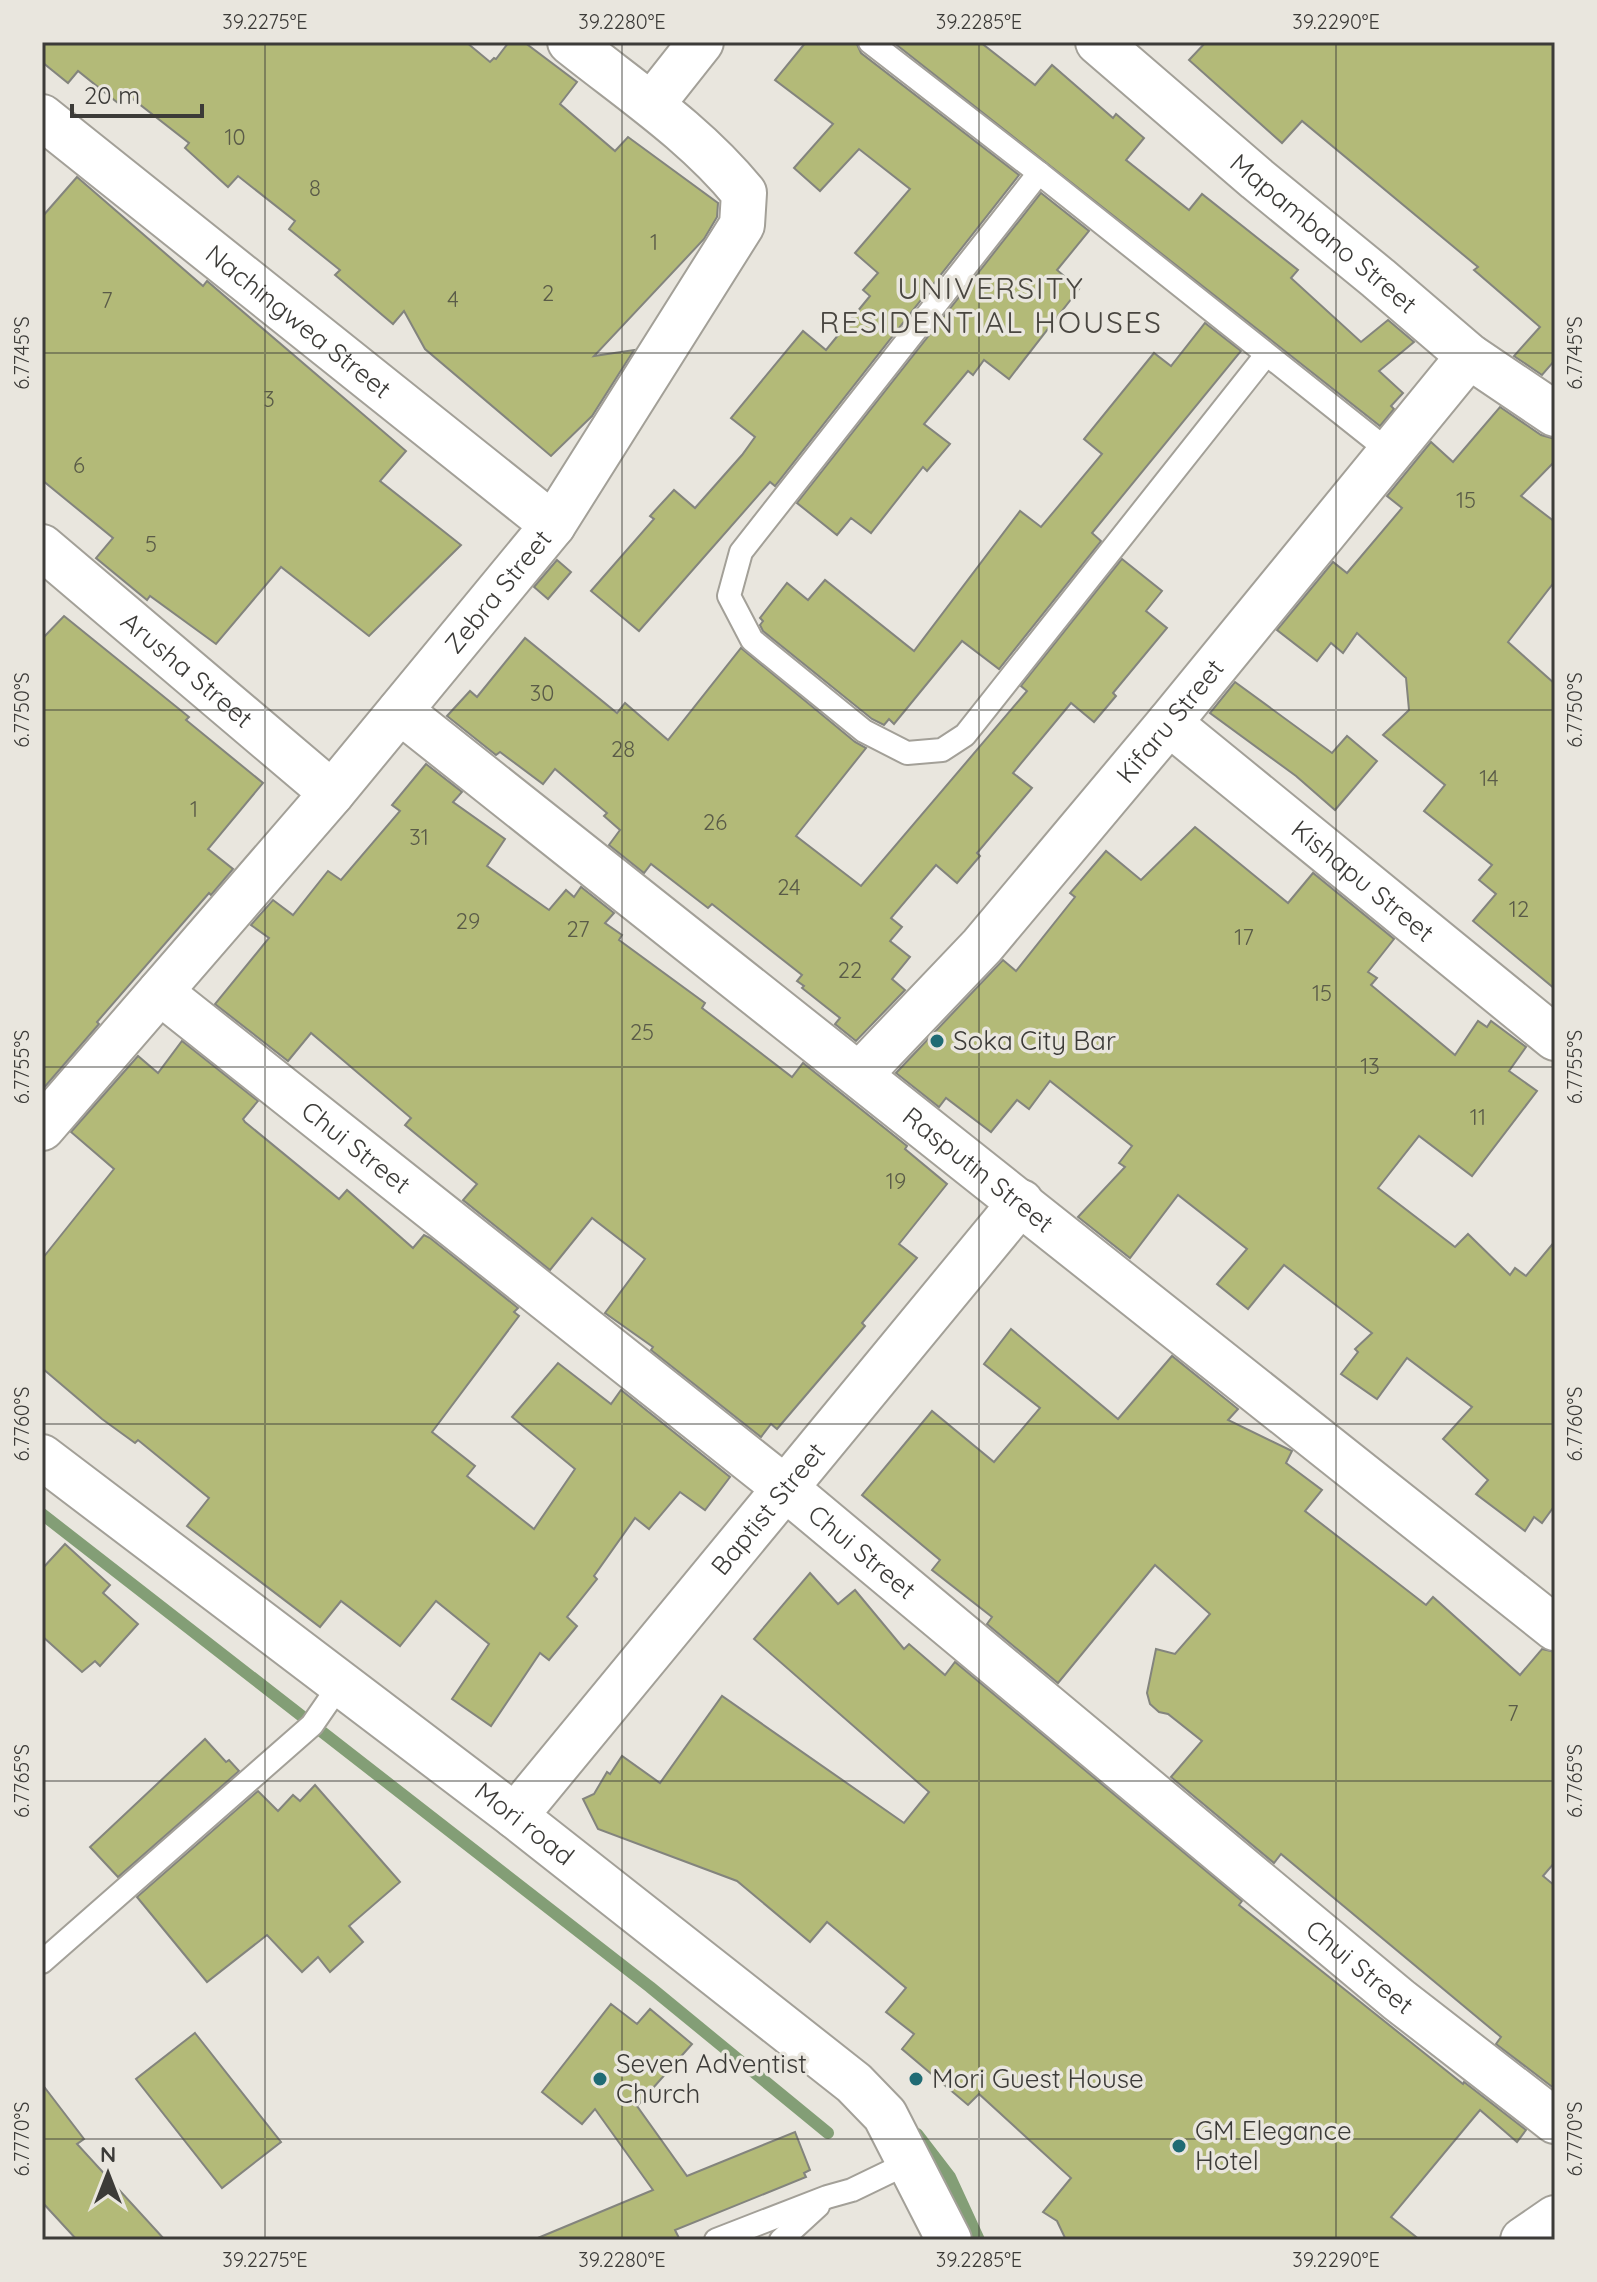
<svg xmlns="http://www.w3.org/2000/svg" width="1597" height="2282" viewBox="0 0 1597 2282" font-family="Quicksand,sans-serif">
  <rect width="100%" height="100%" fill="#e9e6de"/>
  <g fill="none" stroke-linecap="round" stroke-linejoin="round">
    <g stroke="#839e76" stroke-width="12">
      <polyline points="42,1514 650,1987 828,2133"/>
      <polyline points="917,2134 950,2177 979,2240"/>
    </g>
  </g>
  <g fill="#b3ba78" stroke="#83847d" stroke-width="2">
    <polygon points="42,42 466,42 490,62 494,58 496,59 509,42 524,42 577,82 560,104 615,151 628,137 718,203 717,217 704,239 594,356 634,350 592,416 551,456 425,349 404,311 393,324 335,275 340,270 289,229 295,221 238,176 228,187 185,148 189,143 125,93 118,103 78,71 68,83 42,62"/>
    <polygon points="806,42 856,42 861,53 1019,175 775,486 770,482 639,631 591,591 654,519 650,516 674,490 695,508 742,455 755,437 731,418 803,331 826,350 870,296 863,290 878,273 855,253 910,189 859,149 820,191 794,168 833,124 775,80"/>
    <polygon points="893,42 980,42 1035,85 1052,65 1113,118 1116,114 1144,138 1126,160 1189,210 1202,194 1298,270 1291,278 1361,342 1388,320 1414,342 1379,371 1403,393 1391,406 1394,409 1380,426"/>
    <polygon points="1206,42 1555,42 1555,360 1542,375 1514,356 1540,327 1474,270 1478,267 1302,121 1282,143 1189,60"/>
    <polygon points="77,177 203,286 207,281 406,451 380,481 461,545 369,636 281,567 216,644 150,596 147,600 96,558 113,538 42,480 42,217"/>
    <polygon points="1041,193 1089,231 1057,270 1079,289 1009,379 984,360 973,375 968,371 924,424 950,444 927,471 923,467 871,533 851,518 837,535 797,503"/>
    <polygon points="1205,323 1241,351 1092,533 1101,541 999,669 962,641 894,724 889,719 884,725 872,719 763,631 760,625 763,621 760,618 787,583 808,600 825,580 914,651 1020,511 1041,527 1102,454 1084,439 1154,353 1171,366"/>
    <polygon points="1500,407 1541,435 1555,439 1555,461 1521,496 1555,522 1555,581 1508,642 1555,684 1555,989 1473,921 1496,894 1479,880 1492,865 1424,811 1445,785 1383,735 1409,710 1406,678 1357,633 1343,653 1331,643 1317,661 1277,630 1333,562 1347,573 1402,508 1387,496 1431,442 1453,462"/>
    <polygon points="1122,559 1162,591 1146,611 1167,628 1113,693 1116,696 1094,722 1071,703 1013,773 1032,788 977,853 980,856 957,883 936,865 891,918 902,927 890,941 910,957 892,979 905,990 856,1041 835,1024 840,1018 802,988 804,986 797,981 802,975 712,904 708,908 651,864 644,873 609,845 620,830 604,816 607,813 555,769 543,784 500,752 496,755 447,716 470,691 477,697 525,638 617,713 625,703 668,740 741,648 855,742 866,748 796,836 861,886 1027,691 1021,686"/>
    <polygon points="557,560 571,572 548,599 534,587"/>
    <polygon points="64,616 189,717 186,720 263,783 208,849 233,869 211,895 209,893 97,1022 99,1024 42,1090 42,639"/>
    <polygon points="1235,682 1332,753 1347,736 1377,761 1335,810 1296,776 1210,713"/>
    <polygon points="426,764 462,792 453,802 505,839 487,866 549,910 566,890 574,897 581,887 614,913 605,923 622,935 619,940 705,1003 702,1008 792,1077 803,1063 907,1146 905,1149 947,1184 899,1244 917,1258 862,1323 865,1326 777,1429 771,1424 761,1437 651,1350 653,1347 605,1313 645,1259 592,1218 550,1270 463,1200 477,1184 405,1125 411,1118 311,1033 288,1061 215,1004 269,938 251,925 273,900 293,915 328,871 341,880 400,811 392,805"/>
    <polygon points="1195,827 1288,903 1313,873 1394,939 1368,972 1377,978 1371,985 1455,1055 1478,1021 1487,1027 1491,1021 1526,1047 1509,1071 1537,1091 1472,1176 1419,1136 1378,1188 1455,1247 1468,1234 1510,1275 1515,1268 1526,1276 1555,1241 1555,1505 1542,1523 1534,1517 1525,1531 1476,1494 1488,1480 1443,1439 1472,1407 1407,1358 1377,1399 1341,1374 1358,1352 1355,1349 1372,1333 1284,1265 1248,1309 1217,1284 1247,1249 1178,1195 1130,1258 1078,1217 1125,1167 1119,1163 1132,1146 1050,1081 1029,1109 1017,1100 991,1132 946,1098 939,1107 896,1073 1003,960 1016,971 1075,897 1070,893 1106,851 1141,880"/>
    <polygon points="182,1041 258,1101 243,1119 245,1122 339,1199 347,1190 413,1248 424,1235 430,1238 518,1308 514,1312 519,1316 432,1432 475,1466 467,1476 534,1529 575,1469 512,1417 558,1363 611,1404 621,1390 730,1477 705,1510 680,1492 649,1529 635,1518 594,1576 597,1579 567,1617 577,1626 549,1660 540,1653 491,1726 452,1699 489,1644 436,1601 400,1646 341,1601 320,1627 187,1526 209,1498 138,1440 135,1443 102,1419 42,1368 42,1259 114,1169 71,1132 138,1056 158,1073"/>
    <polygon points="1011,1329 1118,1419 1172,1356 1238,1409 1228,1420 1292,1451 1286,1463 1322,1490 1305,1511 1426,1605 1433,1597 1520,1675 1542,1649 1555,1652 1555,1862 1543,1876 1555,1886 1555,2089 1496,2044 1501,2037 1281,1854 1274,1863 1171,1777 1202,1741 1168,1714 1159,1712 1150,1704 1147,1693 1156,1649 1175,1654 1210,1614 1155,1565 1058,1683 987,1624 992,1617 932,1570 940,1560 862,1495 932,1411 994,1462 1040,1408 984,1364"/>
    <polygon points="65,1544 110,1585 103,1593 138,1624 100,1666 95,1661 82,1672 42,1636 42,1569"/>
    <polygon points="810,1573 838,1604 855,1590 904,1649 909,1644 945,1675 955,1662 1242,1901 1239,1905 1463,2084 1464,2082 1526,2130 1517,2142 1480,2110 1391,2217 1420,2240 1066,2240 1057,2221 1043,2212 1071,2178 979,2094 968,2105 902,2049 914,2034 886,2012 906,1988 827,1922 810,1942 737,1881 598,1829 583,1799 594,1794 607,1772 610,1774 622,1756 660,1783 722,1696 904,1823 929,1792 754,1639"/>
    <polygon points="205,1739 226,1762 229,1760 239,1771 118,1877 90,1847"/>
    <polygon points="315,1785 400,1882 349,1926 363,1942 330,1972 318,1957 302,1972 267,1935 207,1982 137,1897 258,1791 278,1811 293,1795 300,1801"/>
    <polygon points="611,2004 637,2024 650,2009 692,2044 637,2106 687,2176 795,2132 810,2170 804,2173 806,2177 675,2230 680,2240 533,2240 653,2190 595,2109 582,2124 542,2092"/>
    <polygon points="195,2033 281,2142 222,2188 136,2079"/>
    <polygon points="42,2084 84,2139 77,2144 165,2240 77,2240 42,2202"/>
  </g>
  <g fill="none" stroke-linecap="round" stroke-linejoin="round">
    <defs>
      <g id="service">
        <polyline points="870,42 1039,173 1391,453"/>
        <polyline points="1039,173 741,552 729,596 752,640 864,731 907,753 942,750 965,735 1266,355"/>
        <polyline points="42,1962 312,1725 341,1683"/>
        <polyline points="716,2240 827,2197 852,2190 910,2162"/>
        <polyline points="781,2240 818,2206"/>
      </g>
      <g id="minor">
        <path id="s1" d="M1098 42 1257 179 1378 278 1469 356 1555 414"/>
        <polyline points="652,104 701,42"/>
        <path id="s2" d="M42 117 553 525"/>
        <path id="s3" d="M42 547 332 793"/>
        <path id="s4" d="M400 711 1555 1628"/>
        <path id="s5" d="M1169 723 1555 1038"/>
        <path id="s6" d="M160 992 785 1488 1399 2000 1555 2121"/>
        <path id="s7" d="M860 1074 982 946 1169 723 1469 356"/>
        <path id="s8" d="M42 1128 332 793 553 525 742 225 744 193C695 133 630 90 570 42"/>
        <path id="s9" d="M515 1816 1021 1202"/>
      </g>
      <g id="tertiary">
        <path id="s10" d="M42 1457 515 1816 854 2083 885 2115 949 2240"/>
      </g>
      <polyline id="secondary" points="1523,2240 1555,2218"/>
    </defs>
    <use href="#service" stroke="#a3a098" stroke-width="26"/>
    <use href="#minor" stroke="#a3a098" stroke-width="48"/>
    <use href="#tertiary" stroke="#a3a098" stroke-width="48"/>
    <use href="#secondary" stroke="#a3a098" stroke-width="48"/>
    <use href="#service" stroke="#fff" stroke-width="22"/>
    <use href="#minor" stroke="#fff" stroke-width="44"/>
    <use href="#tertiary" stroke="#fff" stroke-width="44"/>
    <use href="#secondary" stroke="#fff" stroke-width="44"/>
  </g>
  <path fill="none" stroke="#3c3b38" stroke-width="2" stroke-opacity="0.45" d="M265 42V2240M622 42V2240M979 42V2240M1336 42V2240M42 353H1555M42 710H1555M42 1067H1555M42 1424H1555M42 1781H1555M42 2139H1555"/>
  <g fill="#206b74" stroke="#e9e6de" stroke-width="3">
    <circle cx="937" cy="1041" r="8"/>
    <circle cx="600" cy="2079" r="8"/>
    <circle cx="916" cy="2079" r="8"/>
    <circle cx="1179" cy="2146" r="8"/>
  </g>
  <g text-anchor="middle" stroke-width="7" stroke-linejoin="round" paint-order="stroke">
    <g font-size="22" fill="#5a5b48">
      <text x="235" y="145">10</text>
      <text x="315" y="196">8</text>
      <text x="654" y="250">1</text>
      <text x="548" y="301">2</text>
      <text x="453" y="307">4</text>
      <text x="107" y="308">7</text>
      <text x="269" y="407">3</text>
      <text x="79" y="473">6</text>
      <text x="1466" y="508">15</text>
      <text x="151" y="552">5</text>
      <text x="542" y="701">30</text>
      <text x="623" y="757">28</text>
      <text x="1489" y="786">14</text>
      <text x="194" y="817">1</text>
      <text x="715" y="830">26</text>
      <text x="419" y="845">31</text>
      <text x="789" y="895">24</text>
      <text x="1519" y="917">12</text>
      <text x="468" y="929">29</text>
      <text x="578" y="937">27</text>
      <text x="1244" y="945">17</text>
      <text x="850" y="978">22</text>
      <text x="1322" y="1001">15</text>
      <text x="642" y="1040">25</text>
      <text x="1370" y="1074">13</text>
      <text x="1478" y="1125">11</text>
      <text x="896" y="1189">19</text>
      <text x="1513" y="1721">7</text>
    </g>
    <g font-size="26" fill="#3c3b38" stroke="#e9e6de">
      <text dy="9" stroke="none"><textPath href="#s1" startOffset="296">Mapambano Street</textPath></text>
      <text dy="9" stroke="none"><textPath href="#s2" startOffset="328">Nachingwea Street</textPath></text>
      <text dy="9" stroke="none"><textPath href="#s8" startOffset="704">Zebra Street</textPath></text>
      <text dy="9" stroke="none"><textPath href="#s3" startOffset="190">Arusha Street</textPath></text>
      <text dy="9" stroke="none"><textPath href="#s7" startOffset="470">Kifaru Street</textPath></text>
      <text dy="9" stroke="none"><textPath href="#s5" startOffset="250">Kishapu Street</textPath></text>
      <text dy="9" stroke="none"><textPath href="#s6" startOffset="250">Chui Street</textPath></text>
      <text dy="9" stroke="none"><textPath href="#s4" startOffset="738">Rasputin Street</textPath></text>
      <text dy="9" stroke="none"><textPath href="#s9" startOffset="398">Baptist Street</textPath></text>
      <text dy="9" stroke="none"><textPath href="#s6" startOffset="898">Chui Street</textPath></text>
      <text dy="9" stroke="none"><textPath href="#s10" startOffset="606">Mori road</textPath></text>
      <text dy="9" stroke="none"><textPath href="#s6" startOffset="1546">Chui Street</textPath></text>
    </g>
    <g font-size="26" fill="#3c3b38" stroke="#e9e6de" text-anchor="start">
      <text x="953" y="1050">Soka City Bar</text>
      <text x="616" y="2073">Seven Adventist<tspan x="616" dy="30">Church</tspan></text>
      <text x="932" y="2088">Mori Guest House</text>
      <text x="1195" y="2140">GM Elegance<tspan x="1195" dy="30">Hotel</tspan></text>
    </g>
    <g font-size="30" letter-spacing="2" fill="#494640" stroke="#e9e6de">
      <text x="991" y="299">UNIVERSITY<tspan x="991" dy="34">RESIDENTIAL HOUSES</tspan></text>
    </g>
  </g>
  <rect width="1597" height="2282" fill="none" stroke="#e9e6de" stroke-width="88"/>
  <g transform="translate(108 2174)" stroke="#e9e6de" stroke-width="6" paint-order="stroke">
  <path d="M0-6L14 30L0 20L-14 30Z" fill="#3c3b38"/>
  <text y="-12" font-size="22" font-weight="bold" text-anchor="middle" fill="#3c3b38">N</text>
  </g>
  <path d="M72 104v12h130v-12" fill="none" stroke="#3c3b38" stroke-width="4"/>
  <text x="84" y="104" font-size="24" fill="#3c3b38" stroke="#e9e6de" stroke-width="6" paint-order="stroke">20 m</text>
  <rect x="44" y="44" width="1509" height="2194" fill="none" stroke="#3c3b38" stroke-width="3"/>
  <g font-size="20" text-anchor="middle" fill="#3c3b38">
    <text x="265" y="29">39.2275°E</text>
    <text x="622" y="29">39.2280°E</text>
    <text x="979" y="29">39.2285°E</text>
    <text x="1336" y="29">39.2290°E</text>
    <text transform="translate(22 353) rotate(-90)" y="7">6.7745°S</text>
    <text transform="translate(1575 353) rotate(-90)" y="7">6.7745°S</text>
    <text transform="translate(22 710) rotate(-90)" y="7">6.7750°S</text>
    <text transform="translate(1575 710) rotate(-90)" y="7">6.7750°S</text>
    <text transform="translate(22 1067) rotate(-90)" y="7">6.7755°S</text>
    <text transform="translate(1575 1067) rotate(-90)" y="7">6.7755°S</text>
    <text transform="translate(22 1424) rotate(-90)" y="7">6.7760°S</text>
    <text transform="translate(1575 1424) rotate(-90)" y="7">6.7760°S</text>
    <text transform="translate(22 1781) rotate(-90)" y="7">6.7765°S</text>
    <text transform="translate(1575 1781) rotate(-90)" y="7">6.7765°S</text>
    <text transform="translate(22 2139) rotate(-90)" y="7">6.7770°S</text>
    <text transform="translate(1575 2139) rotate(-90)" y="7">6.7770°S</text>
    <text x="265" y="2267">39.2275°E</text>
    <text x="622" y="2267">39.2280°E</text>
    <text x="979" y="2267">39.2285°E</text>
    <text x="1336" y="2267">39.2290°E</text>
  </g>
</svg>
